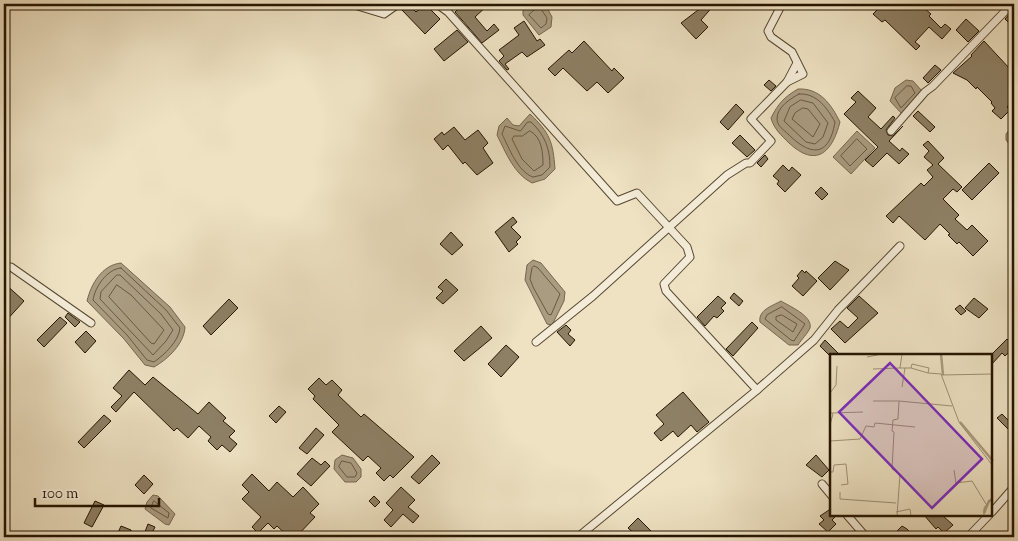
<svg xmlns="http://www.w3.org/2000/svg" width="1018" height="541" viewBox="0 0 1018 541" font-family="'Sorts Mill Goudy',serif">
  <rect width="100%" height="100%" fill="#eee2c3"/>
  <filter id="stains"><feTurbulence type="fractalNoise" baseFrequency=".004" numOctaves="4"/><feColorMatrix values="0 0 0 0 .2 0 0 0 0 .09 0 0 0 0 .02 0 0 0 .5 -.17"/></filter>
  <radialGradient id="worn" r=".72"><stop offset=".6" stop-color="#630" stop-opacity="0"/><stop offset="1" stop-color="#630" stop-opacity=".3"/></radialGradient>
  <g fill="#aa9c81" stroke="#75664d">
    <polygon points="540,4 545,4 552,17 551,27 539,35 523,15 523,10"/>
    <polygon points="906,80 913,81 922,91 902,114 890,101 895,88"/>
    <path d="M798 89C820 88 831 104 840 122 832 153 816 168 789 143 781 135 774 129 771 118 778 104 784 97 798 89Z"/>
    <path d="M530 114C550 133 553 142 555 169L545 179 532 183C514 174 506 153 497 135L499 126 507 118 513 125 519 126Z"/>
    <polygon points="1014,124 1014,150 1006,140 1006,134"/>
    <polygon points="857,131 875,148 851,174 833,157"/>
    <polygon points="533,260 541,263 565,292 564,301 552,325 547,324 525,280 527,265"/>
    <path d="M121 263 170 307 185 327C184 344 168 359 154 367L145 365 124 339 87 301C91 284 102 265 121 263Z"/>
    <path d="M781 301C789 306 813 316 810 328 808 333 801 340 798 345H789L760 322C758 310 772 306 781 301Z"/>
    <polygon points="342,455 353,458 361,469 361,477 356,482 345,482 334,469 335,460"/>
    <polygon points="153,495 158,496 175,514 169,525 165,524 145,509 147,502"/>
  </g>
  <g fill="none" stroke-linecap="round" stroke-linejoin="round">
    <g stroke="#685840" stroke-width="1">
      <polygon points="539,6 547,18 546,24 541,28 529,15"/>
      <polygon points="907,86 911,86 915,93 901,108 895,98"/>
      <path d="M799 94C817 93 827 108 835 122 829 158 810 156 788 134 784 130 777 126 777 119 777 107 790 99 799 94Z"/>
      <polygon points="801,100 813,103 828,123 823,137 815,144 806,142 784,121 790,107"/>
      <polygon points="803,108 808,109 820,124 813,137 792,119 795,113"/>
      <path d="M528 122H531C545 135 550 149 550 167L542 175 533 177C518 172 509 148 502 134L505 126 520 131Z"/>
      <path d="M530 131C542 137 543 153 543 165L534 171 522 159 512 139 514 136H522Z"/>
      <polygon points="857,139 867,149 850,166 841,156"/>
      <polygon points="534,266 538,268 560,294 551,315 548,314 533,287 530,279 532,268"/>
      <path d="M121 268 166 310 180 328C179 341 164 355 154 362L147 360 127 335 93 300C95 287 107 269 121 268Z"/>
      <polygon points="117,275 120,275 161,314 173,330 166,341 153,355 100,299 101,292"/>
      <polygon points="117,285 131,295 164,330 154,344 151,343 109,297"/>
      <polygon points="782,307 805,324 794,341 791,340 765,319 767,315"/>
      <polygon points="782,315 797,324 793,332 776,320 776,317"/>
      <polygon points="342,461 351,463 357,473 355,477 347,477 339,467"/>
      <polygon points="154,501 169,513 168,518 151,508"/>
    </g>
  </g>
  <g fill="#8e8065" stroke="#251500">
    <polygon points="403,4 408,4 416,12 425,4 440,19 425,34 401,9"/>
    <polygon points="464,4 489,4 475,17 487,31 494,24 499,30 482,43 455,12"/>
    <polygon points="706,4 715,4 701,20 708,27 696,39 681,23"/>
    <polygon points="883,4 893,4 897,8 901,4 926,4 923,7 931,14 929,16 941,28 945,24 951,29 942,39 929,27 915,42 920,46 916,50 885,20 882,22 873,14"/>
    <polygon points="1014,9 1014,20 1010,24 1005,19"/>
    <polygon points="966,19 979,31 968,42 956,30"/>
    <polygon points="524,21 537,41 540,39 545,45 527,57 522,52 505,64 509,69 507,70 499,61 504,56 499,50 519,35 514,28"/>
    <polygon points="457,30 468,42 444,61 434,49"/>
    <polygon points="584,41 612,71 614,68 624,78 608,93 597,82 587,91 563,68 555,76 548,69 569,50 572,53"/>
    <polygon points="984,41 1010,69 1014,65 1014,93 1011,96 1014,99 1007,107 1010,110 1001,119 992,111 995,108 991,103 992,102 977,87 976,89 967,80 953,73 972,56 971,55"/>
    <polygon points="935,65 941,70 928,83 923,78"/>
    <polygon points="769,80 776,86 771,91 764,85"/>
    <polygon points="858,91 876,108 868,117 881,129 893,116 895,118 886,130 888,135 893,136 903,126 889,141 900,151 902,148 909,154 899,164 887,153 873,167 865,160 878,147 844,114 856,102 851,98"/>
    <polygon points="736,104 744,112 728,130 720,122"/>
    <polygon points="918,111 935,127 930,132 913,116"/>
    <polygon points="454,127 465,140 478,130 488,143 483,148 493,163 477,175 465,162 463,164 448,145 443,150 434,139 442,132 444,135"/>
    <polygon points="740,135 755,150 747,157 732,143"/>
    <polygon points="928,141 944,158 938,164 962,187 957,192 953,189 943,199 959,215 955,219 967,230 972,225 988,241 973,256 959,242 957,244 948,235 950,234 940,224 925,240 899,216 893,223 886,216 921,183 924,186 933,177 927,170 933,165 924,157 929,151 923,145"/>
    <polygon points="765,155 768,159 761,167 757,163"/>
    <polygon points="989,163 999,173 972,200 962,190"/>
    <polygon points="783,165 789,171 792,167 801,175 785,192 777,184 779,181 773,176"/>
    <polygon points="821,187 828,194 822,200 815,193"/>
    <polygon points="513,217 517,222 511,227 521,237 516,242 518,244 509,252 495,232"/>
    <polygon points="451,232 463,245 452,255 440,244"/>
    <polygon points="835,261 849,270 830,290 818,278"/>
    <polygon points="802,270 805,273 806,271 817,281 803,296 792,286 799,278 797,276"/>
    <polygon points="446,279 458,290 443,304 436,298 443,291 438,287"/>
    <polygon points="4,283 24,301 4,323"/>
    <polygon points="734,293 743,301 739,306 730,298"/>
    <polygon points="718,296 726,303 721,308 724,311 717,318 714,316 705,326 697,317"/>
    <polygon points="859,296 878,313 845,343 831,329 840,321 848,328 858,318 847,308"/>
    <polygon points="974,298 988,309 979,318 965,308"/>
    <polygon points="229,299 238,308 211,335 203,326"/>
    <polygon points="960,305 966,311 961,315 955,309"/>
    <polygon points="68,313 80,322 75,327 65,317"/>
    <polygon points="60,317 67,323 44,347 37,340"/>
    <polygon points="752,322 758,328 733,356 726,349"/>
    <polygon points="566,325 571,330 568,334 575,340 570,346 557,332"/>
    <polygon points="481,326 492,338 464,361 454,351"/>
    <polygon points="86,331 96,341 85,353 75,342"/>
    <polygon points="1007,339 1014,347 1005,356 1002,353 992,364 992,354"/>
    <polygon points="825,340 840,355 829,355 820,346"/>
    <polygon points="506,345 519,357 501,377 488,364"/>
    <polygon points="129,370 145,385 153,377 198,414 209,402 226,418 223,421 235,431 229,437 237,444 230,452 222,445 217,450 208,441 211,437 199,426 188,438 177,428 174,431 134,392 116,412 111,407 122,396 113,388"/>
    <polygon points="319,378 326,385 332,380 342,390 338,395 361,417 364,414 414,457 393,478 390,475 384,481 376,473 381,468 368,456 363,461 332,432 339,425 313,399 315,396 308,389"/>
    <polygon points="683,392 709,422 697,432 691,425 678,437 673,431 661,441 654,433 664,424 656,415"/>
    <polygon points="279,406 286,412 276,423 269,416"/>
    <polygon points="1002,414 1014,426 1011,432 997,418"/>
    <polygon points="104,415 111,421 84,448 78,442"/>
    <polygon points="316,428 324,435 307,454 299,448"/>
    <polygon points="432,455 440,463 419,484 411,477"/>
    <polygon points="816,455 829,470 822,477 806,465"/>
    <polygon points="312,458 321,465 325,461 330,466 311,486 297,474"/>
    <polygon points="252,474 269,491 277,482 293,497 303,487 319,504 310,513 315,517 296,537 289,537 277,526 274,529 268,523 258,533 252,527 261,517 242,499 249,492 242,485"/>
    <polygon points="144,475 153,484 144,494 135,485"/>
    <polygon points="401,487 415,500 408,507 419,516 413,523 403,514 391,527 384,520 393,510 386,503"/>
    <polygon points="374,496 380,502 375,507 369,501"/>
    <polygon points="95,501 104,505 92,527 84,523"/>
    <polygon points="832,508 832,515 837,515 832,520 836,524 828,532 819,524 824,520 820,516"/>
    <polygon points="924,515 942,515 953,525 944,533 938,527 936,529"/>
    <polygon points="638,518 653,533 649,537 638,537 628,528"/>
    <polygon points="148,524 155,527 150,537 143,537"/>
    <polygon points="121,526 131,530 131,532 142,537 116,537"/>
    <polygon points="902,526 907,529 915,537 891,537"/>
  </g>
  <g fill="none" stroke-linecap="round" stroke-linejoin="round">
    <defs>
      <g id="minor">
        <polyline points="351,4 384,14 398,4"/>
        <polyline points="437,4 448,12 617,201 637,193 687,247 690,257 664,284 666,291 757,390 578,537"/>
        <polyline points="787,82 797,63"/>
        <polyline points="891,131 925,92 933,86 1012,4"/>
        <polyline points="4,268 11,267 91,323"/>
        <polyline points="536,342 593,296 727,175 746,163 750,163 771,141 751,119 787,82 803,74 792,52 771,37 768,31 782,4"/>
        <polyline points="757,390 814,340 838,310 900,246"/>
        <polyline points="822,484 832,496"/>
        <polyline points="992,512 1014,487"/>
        <polyline points="847,515 866,537"/>
        <polyline points="968,537 989,515"/>
      </g>
    </defs>
    <use href="#minor" stroke="#574831" stroke-width="9"/>
    <use href="#minor" stroke="#f4ecd8" stroke-width="7"/>
  </g>
  <g transform="translate(830 354)">
    <rect width="162" height="162" fill="#eee2c3"/>
    <path fill="none" stroke="#aa9c81" stroke-width="2.5" d="M111 0 113 21M130 68 163 107M154 159 159 147 163 146"/>
    <path fill="none" stroke="#9e9075" stroke-width="1" d="M72 0 70 14H81L82 10 99 14 98 19 111 20 129 68 163 112M37 3 52 0M81 14 98 19M43 15 70 14M111 21 163 20M72 33 75 14M0 39 6 31 7 12M43 47H69M0 58 3 60 0 71M2 59 33 58M0 87 30 85 36 72 44 73 45 69 85 73M124 116 126 129 142 127 156 150M0 118H3L4 111 16 110 18 130 11 131M10 138V145L66 149M66 158 80 155 81 162M67 162 70 120 62 115 64 78 62 77 63 66 68 65 69 47 122 52M154 162V154L163 142"/>
    <path fill="#7b2cbf" fill-opacity="0.15" stroke="#7b2cbf" stroke-width="2.5" d="M60 9 152 105 102 154 9 58Z"/>
    <rect width="162" height="162" fill="none" stroke="#251500" stroke-width="2.5"/>
  </g>
  <rect width="1018" height="541" fill="none" stroke="#eee2c3" stroke-width="20"/>
  <rect x="5" y="5" width="1008" height="531" fill="none" stroke="#251500" stroke-width="2.5"/>
  <rect x="10" y="10" width="998" height="521" fill="none" stroke="#251500"/>
  <path d="M35 498v8h124v-8" fill="none" stroke="#251500" stroke-width="2.5"/>
  <text x="42" y="498" font-size="15" fill="#251500" stroke="#f4ecd8" stroke-width="4" paint-order="stroke">100 m</text>
  <rect width="100%" height="100%" filter="url(#stains)"/>
  <rect width="100%" height="100%" fill="url(#worn)"/>
</svg>
